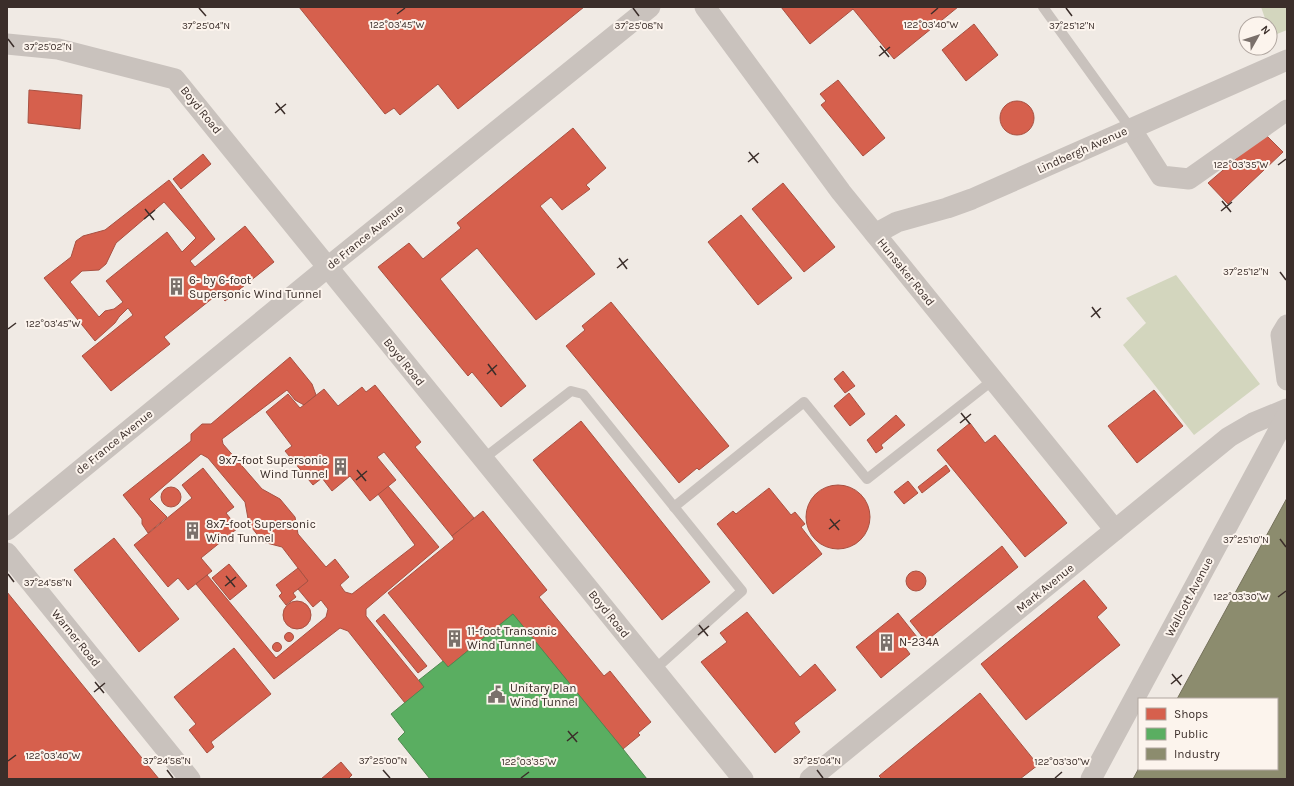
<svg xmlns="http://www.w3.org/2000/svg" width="1294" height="786" viewBox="0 0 1294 786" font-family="Karla,sans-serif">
  <rect width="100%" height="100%" fill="#f0eae4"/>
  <g fill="#d3d6be">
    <polygon points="1261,7 1287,7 1287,30 1272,36 1270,32 1270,24 1267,24"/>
    <polygon points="1176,275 1260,384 1194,435 1123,345 1146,323 1126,298"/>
  </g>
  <g fill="#d6604d" stroke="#a85142" fill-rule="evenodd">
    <polygon points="299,7 584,7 458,109 438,84 400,115 394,108 385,114"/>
    <polygon points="781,7 958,7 894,59 853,9 810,44"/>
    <polygon points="974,24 998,55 966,81 942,50"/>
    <polygon points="838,80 885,138 863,156 821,105 826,101 820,94"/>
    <polygon points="29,90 82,95 80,129 28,123"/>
    <circle cx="1017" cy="118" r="17"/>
    <polygon points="573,128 606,168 586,185 590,189 562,210 551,197 540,206 595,274 536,320 477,248 440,279 526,386 501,407 472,372 468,376 378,267 409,243 423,259 461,228 457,223"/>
    <polygon points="1265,134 1283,152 1228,204 1208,183"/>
    <polygon points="203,154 211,164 181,189 173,179"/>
    <path d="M169 180 215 239 190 261 195 267 245 226 274 262 225 301 219 293 164 337 170 344 111 391 82 356 133 315 128 308 119 317 115 323 95 341 44 278 71 257 76 241 83 236 105 230ZM164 202 196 238 182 252 167 232 106 281 123 302 114 309 105 311 99 317 70 282 82 271 99 270 106 264 116 243Z"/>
    <polygon points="783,183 835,247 804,272 752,209"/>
    <polygon points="741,215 792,278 758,305 708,242"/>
    <polygon points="611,302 729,446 699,470 697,468 679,483 566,346 585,330 582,326"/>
    <polygon points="290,357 312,384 316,395 304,405 295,400 287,390 222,439 223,444 262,489 280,499 295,517 298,534 326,567 335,559 349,577 340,585 345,592 352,594 415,545 378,494 388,486 439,547 366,609 366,616 424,687 405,703 348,631 340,628 274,679 196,584 207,575 276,658 326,617 328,609 321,600 313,607 298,589 308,581 282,547 263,542 249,524 245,502 208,458 201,454 149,499 167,517 148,533 142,524 142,519 123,495 191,441 191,434 202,424 211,424"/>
    <polygon points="843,371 855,386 845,393 834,379"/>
    <polygon points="375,385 421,442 415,447 474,518 452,536 384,452 377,457 396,480 370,501 350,476 332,491 322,478 313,485 285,451 292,446 266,412 288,394 300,408 324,389 338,406 362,387 366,392"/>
    <polygon points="1154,390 1183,426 1137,463 1108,426"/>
    <polygon points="849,393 865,414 850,426 834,406"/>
    <polygon points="896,415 905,425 881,445 883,448 876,453 867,440"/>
    <polygon points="581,421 710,582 662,620 533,460"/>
    <polygon points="970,423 985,443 995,435 1067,523 1025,557 937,450"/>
    <polygon points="946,465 950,471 922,493 918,487"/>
    <polygon points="203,468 234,507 226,513 238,528 201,558 212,571 188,590 178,578 168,587 134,545 192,498 182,485"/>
    <polygon points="908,481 918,493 904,504 894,492"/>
    <circle cx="838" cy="517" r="32"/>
    <circle cx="171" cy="497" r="10"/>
    <polygon points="769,488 791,515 795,512 805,524 801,527 822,554 773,594 717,524 733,511 736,514"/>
    <polygon points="483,511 547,590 539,597 604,676 610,671 651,722 638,733 640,735 623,749 513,614 448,667 388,593 454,539 452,536"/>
    <polygon points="114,538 179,619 139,652 74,570"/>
    <polygon points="1002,546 1018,567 926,641 910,621"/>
    <polygon points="229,564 247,586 230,600 212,578"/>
    <polygon points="298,568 308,581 293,593 296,597 286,605 279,596 282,593 276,585"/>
    <circle cx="916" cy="581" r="10"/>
    <polygon points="1084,580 1107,608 1097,617 1120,645 1026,720 981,664"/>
    <polygon points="7,592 159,779 7,779"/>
    <circle cx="297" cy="615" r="14"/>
    <polygon points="747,612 800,677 815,664 836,690 794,723 800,732 775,753 701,662 727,642 720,633"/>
    <polygon points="898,613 917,637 904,646 910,654 881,678 856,647"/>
    <polygon points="384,614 427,666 418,673 376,621"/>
    <circle cx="289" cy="637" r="4.5"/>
    <circle cx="277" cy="647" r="4.5"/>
    <polygon points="234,648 271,694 211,742 214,747 207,753 189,730 196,724 174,697"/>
    <polygon points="980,693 1038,765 1020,779 882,779 879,776"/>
    <polygon points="341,762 352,775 348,779 321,779"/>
  </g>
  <polygon fill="#5aae61" stroke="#518850" points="513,614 623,749 647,779 430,779 398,739 405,732 391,714 424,687 419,680 443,661 448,667"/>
  <polygon fill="#8c8c6e" stroke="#74705a" points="1287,498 1287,779 1133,779 1139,768 1277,769 1277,699 1177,699"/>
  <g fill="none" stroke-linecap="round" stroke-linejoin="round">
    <g stroke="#c9c2bd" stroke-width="10">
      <polyline points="1043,7 1131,129"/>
      <polyline points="483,459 571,391 583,394 742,591 654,670"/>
      <polyline points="674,507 804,402 867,479 993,380"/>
    </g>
    <g stroke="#c9c2bd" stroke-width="21">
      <polyline points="705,7 841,192 1115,530"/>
      <polyline points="7,44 58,49 175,79 743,779"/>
      <polyline points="1131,129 1161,176 1189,179 1287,110"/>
      <polyline points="875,234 897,222 947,208 972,199 1287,60"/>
      <polyline points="1287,325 1281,335 1287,380"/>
      <polyline points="7,530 328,267 650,7"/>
      <polyline points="7,553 190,779"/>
      <polyline points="810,779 1229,437 1253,423 1287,409"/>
      <polyline points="1091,779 1287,415"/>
    </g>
  </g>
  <path fill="none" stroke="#3b2e2a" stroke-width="1.5" d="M199 8 206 16M633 8 639 16M1066 8 1072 16M397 14 405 8M931 14 938 8M8 39 14 47M880 46 889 57M879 56 890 47M276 103 285 114M275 113 286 104M749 152 758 163M748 162 759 153M1278 165 1286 159M1222 201 1231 212M145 209 154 220M1221 211 1232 202M144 219 155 210M619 258 627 269M617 268 628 259M1280 272 1286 280M1092 307 1100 318M1091 317 1101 308M8 329 16 323M488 364 496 375M487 374 497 365M961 413 970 424M960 423 971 414M357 470 366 481M356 480 367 471M830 519 839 530M829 529 840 520M1280 539 1286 547M8 574 14 582M226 576 235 587M225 586 236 577M1278 597 1286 591M699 625 708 636M698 635 709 626M1172 674 1181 685M95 682 104 693M1171 684 1182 675M94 692 105 683M568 731 577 742M567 741 578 732M8 761 16 755M167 770 173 778M383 770 390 778M817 770 823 778M521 778 529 772M1055 778 1062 772"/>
  <defs>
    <symbol id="building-bare" viewBox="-9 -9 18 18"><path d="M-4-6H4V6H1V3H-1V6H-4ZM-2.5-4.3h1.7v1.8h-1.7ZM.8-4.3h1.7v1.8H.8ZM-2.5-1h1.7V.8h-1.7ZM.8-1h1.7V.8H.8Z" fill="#7a706b" stroke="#fcf4ed" stroke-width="2.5" paint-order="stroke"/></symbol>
    <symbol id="civic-bare" viewBox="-9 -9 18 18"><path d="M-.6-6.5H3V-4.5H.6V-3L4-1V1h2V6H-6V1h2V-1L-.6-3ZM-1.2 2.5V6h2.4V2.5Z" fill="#7a706b" stroke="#fcf4ed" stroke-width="2.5" paint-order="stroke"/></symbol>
  </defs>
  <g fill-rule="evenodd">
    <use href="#building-bare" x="164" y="274" width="25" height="25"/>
    <use href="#building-bare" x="328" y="454" width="25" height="25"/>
    <use href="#building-bare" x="180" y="518" width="25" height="25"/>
    <use href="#building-bare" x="442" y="626" width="25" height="25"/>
    <use href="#building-bare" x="874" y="630" width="25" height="25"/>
    <use href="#civic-bare" x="484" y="682" width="25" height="25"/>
  </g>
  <g text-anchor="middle" stroke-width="4" stroke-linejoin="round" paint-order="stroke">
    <g font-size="12" fill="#3b2e2a" stroke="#fcf4ed">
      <text transform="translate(201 110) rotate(51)" y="4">Boyd Road</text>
      <text transform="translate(1082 150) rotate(-24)" y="4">Lindbergh Avenue</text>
      <text transform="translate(365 237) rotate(-39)" y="4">de France Avenue</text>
      <text transform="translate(906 272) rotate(51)" y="4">Hunsaker Road</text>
      <text transform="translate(404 362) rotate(51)" y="4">Boyd Road</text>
      <text transform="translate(114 442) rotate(-39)" y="4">de France Avenue</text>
      <text transform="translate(1045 588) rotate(-39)" y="4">Mark Avenue</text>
      <text transform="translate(1189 597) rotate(-62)" y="4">Wallcott Avenue</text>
      <text transform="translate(609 614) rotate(51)" y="4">Boyd Road</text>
      <text transform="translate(76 638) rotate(51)" y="4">Warner Road</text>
    </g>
    <g font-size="12" fill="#3b2e2a" stroke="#fcf4ed" text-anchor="start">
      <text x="189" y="284">6- by 6-foot<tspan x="189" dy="14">Supersonic Wind Tunnel</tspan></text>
      <text x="328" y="464" text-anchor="end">9x7-foot Supersonic<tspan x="328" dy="14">Wind Tunnel</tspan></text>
      <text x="206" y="528">8x7-foot Supersonic<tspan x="206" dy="14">Wind Tunnel</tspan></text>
      <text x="467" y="635">11-foot Transonic<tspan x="467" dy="14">Wind Tunnel</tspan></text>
      <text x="899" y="646">N-234A</text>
      <text x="510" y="692">Unitary Plan<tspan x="510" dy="14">Wind Tunnel</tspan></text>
    </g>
  </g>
  <g font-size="10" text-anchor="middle" fill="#3b2e2a" stroke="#fcf4ed" stroke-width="4" stroke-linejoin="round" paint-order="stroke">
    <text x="931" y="28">122°03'40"W</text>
    <text x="397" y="28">122°03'45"W</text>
    <text x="206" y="29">37°25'04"N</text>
    <text x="639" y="29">37°25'08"N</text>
    <text x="1072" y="29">37°25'12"N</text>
    <text x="48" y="50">37°25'02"N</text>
    <text x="1241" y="168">122°03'35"W</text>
    <text x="1246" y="275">37°25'12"N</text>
    <text x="53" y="327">122°03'45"W</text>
    <text x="1246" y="543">37°25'10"N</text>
    <text x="48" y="586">37°24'58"N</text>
    <text x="1241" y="600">122°03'30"W</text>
    <text x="53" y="759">122°03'40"W</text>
    <text x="167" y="764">37°24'58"N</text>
    <text x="383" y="764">37°25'00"N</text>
    <text x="817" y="764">37°25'04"N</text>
    <text x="529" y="765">122°03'35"W</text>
    <text x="1062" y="765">122°03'30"W</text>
  </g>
  <rect width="1294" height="786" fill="none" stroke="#3b2e2a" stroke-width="16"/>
  <rect x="1138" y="698" width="140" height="72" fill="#fcf4ed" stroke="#afa59f"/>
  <rect x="1146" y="708" width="20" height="12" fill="#d6604d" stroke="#afa59f"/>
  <text x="1174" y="718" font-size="12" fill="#3b2e2a">Shops</text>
  <rect x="1146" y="728" width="20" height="12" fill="#5aae61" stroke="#afa59f"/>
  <text x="1174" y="738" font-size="12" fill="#3b2e2a">Public</text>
  <rect x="1146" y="748" width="20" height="12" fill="#8c8c6e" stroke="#afa59f"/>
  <text x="1174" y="758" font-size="12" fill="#3b2e2a">Industry</text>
  <g transform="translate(1258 36) rotate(51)"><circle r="19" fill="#fcf4ed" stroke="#afa59f"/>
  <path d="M0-3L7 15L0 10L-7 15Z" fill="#7a706b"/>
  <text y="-6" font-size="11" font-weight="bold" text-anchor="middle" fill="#3b2e2a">N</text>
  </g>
</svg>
